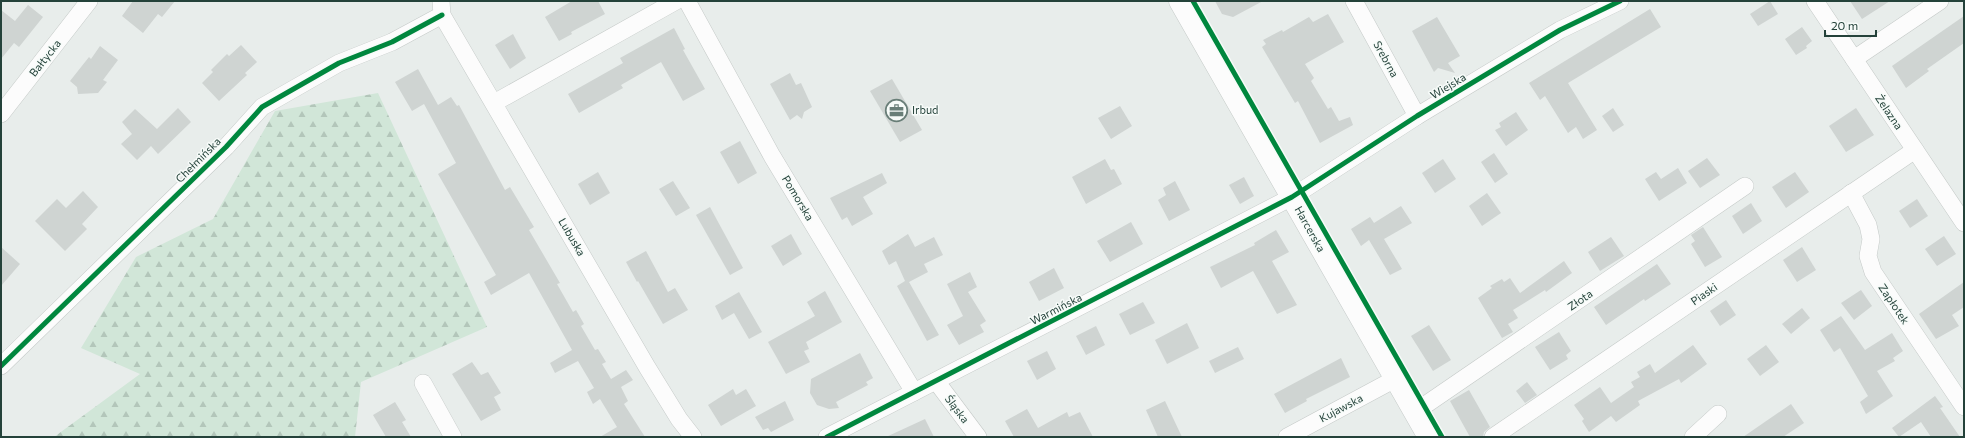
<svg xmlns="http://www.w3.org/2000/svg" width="1965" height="438" viewBox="0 0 1965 438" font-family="Commissioner,sans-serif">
  <defs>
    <pattern id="forest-firs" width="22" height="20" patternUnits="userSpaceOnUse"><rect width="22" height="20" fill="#d1e6d8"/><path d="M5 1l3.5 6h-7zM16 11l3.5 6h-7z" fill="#b3c6ba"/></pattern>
  </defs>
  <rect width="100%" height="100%" fill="#e8edeb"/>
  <polygon fill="url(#forest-firs)" points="378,93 487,327 361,382 355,437 54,437 140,374 81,348 136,257 213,219 275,111"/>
  <g fill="#cfd4d2">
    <polygon points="133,1 175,1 162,17 158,14 143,33 122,16"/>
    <polygon points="572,1 598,1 605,14 571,32 572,34 559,41 545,17"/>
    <polygon points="1215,1 1263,1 1233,17 1222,14"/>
    <polygon points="1770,1 1778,14 1758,26 1750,14"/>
    <polygon points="1850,1 1890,1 1862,19"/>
    <polygon points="28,5 43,17 19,47 14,43 1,59 1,10 15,21"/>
    <polygon points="1650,9 1661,27 1568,83 1597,130 1583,139 1576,127 1568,133 1545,96 1540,100 1529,83"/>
    <polygon points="1328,14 1344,42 1305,64 1314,78 1311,81 1328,109 1331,107 1339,121 1350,117 1353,125 1320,143 1298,101 1295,103 1262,47 1266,44 1263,40 1282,30 1283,32 1309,17 1313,22"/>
    <polygon points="1964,16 1964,43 1927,69 1929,71 1906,88 1892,66"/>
    <polygon points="1437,17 1460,56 1448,63 1455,73 1438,68 1434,72 1412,31"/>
    <polygon points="1802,27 1812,41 1806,46 1807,48 1796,55 1785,39"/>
    <polygon points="674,28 685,49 683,50 705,89 683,101 661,62 621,85 623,88 579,113 568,94 623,63 620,58"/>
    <polygon points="513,34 526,58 510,69 495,45"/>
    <polygon points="241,45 257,62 245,73 247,75 219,101 202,83 213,72 211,70 227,54 229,56"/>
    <polygon points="100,46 118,60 103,80 107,82 98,93 78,94 77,87 70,81 89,57 91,59"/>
    <polygon points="418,69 438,105 451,97 457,106 459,105 505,190 510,187 534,227 529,230 560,283 557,284 573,312 576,310 584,324 581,326 595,350 598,349 606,362 602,364 611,379 626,370 633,380 621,387 628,401 624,404 645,437 600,437 617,427 600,399 593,404 587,392 594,388 578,361 555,373 550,363 572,350 529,273 491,295 484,282 496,275 438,174 456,163 424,104 412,111 395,82"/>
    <polygon points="790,73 796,85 801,83 812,107 804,112 802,119 797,115 790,120 770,84"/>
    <polygon points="892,79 922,130 900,142 870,91"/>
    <polygon points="1120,106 1132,126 1111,139 1098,118"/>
    <polygon points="178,108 191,122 158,154 151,146 137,160 121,144 132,134 122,122 135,109 157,129"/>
    <polygon points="1613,108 1624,125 1613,132 1602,116"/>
    <polygon points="1856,108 1874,135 1846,152 1829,126"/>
    <polygon points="1516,112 1528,130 1506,146 1495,130 1501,127 1499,123"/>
    <polygon points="740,141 757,173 738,184 720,152"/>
    <polygon points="1494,153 1508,174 1495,183 1481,162"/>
    <polygon points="1707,158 1720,175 1700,188 1688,171"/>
    <polygon points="1105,159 1111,170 1114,169 1122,184 1086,204 1072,177"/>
    <polygon points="1443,159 1456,179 1435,193 1422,173"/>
    <polygon points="1678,168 1687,183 1659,201 1645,179 1656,172 1661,179"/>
    <polygon points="598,172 610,193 590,205 578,184"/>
    <polygon points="1795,172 1809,192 1786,208 1772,187"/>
    <polygon points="882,173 887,183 863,197 873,214 852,226 847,217 842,220 830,198"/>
    <polygon points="1244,177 1254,196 1240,204 1229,185"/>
    <polygon points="673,181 690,208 676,216 659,189"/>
    <polygon points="1175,181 1190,210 1169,221 1158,200 1166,195 1163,188"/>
    <polygon points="83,191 98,207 82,224 87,229 65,251 35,221 57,199 66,208"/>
    <polygon points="1487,193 1501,213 1482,226 1469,206"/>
    <polygon points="1917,199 1928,216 1910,228 1899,211"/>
    <polygon points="1751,203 1762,221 1743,234 1732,216"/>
    <polygon points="1401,206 1412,223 1384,239 1402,269 1390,275 1369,240 1361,246 1351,229 1370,217 1374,223"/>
    <polygon points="710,207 743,268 730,275 696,215"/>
    <polygon points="1131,222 1143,244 1110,262 1097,241"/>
    <polygon points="1703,227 1722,257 1705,267 1691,244 1695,241 1691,235"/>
    <polygon points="1276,230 1289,252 1272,261 1297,305 1277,314 1253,271 1221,288 1210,267 1255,245 1254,243"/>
    <polygon points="791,234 802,254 783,266 771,246"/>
    <polygon points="908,234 915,247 934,237 943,255 924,264 928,272 909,282 939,335 927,341 897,286 905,281 896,261 889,265 882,251"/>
    <polygon points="1944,236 1956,254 1937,266 1925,249"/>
    <polygon points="1611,237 1624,256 1600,271 1588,252"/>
    <polygon points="1,247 20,264 1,286"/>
    <polygon points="1802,247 1816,270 1797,282 1783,260"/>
    <polygon points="646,251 668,292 675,288 688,310 663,324 638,281 637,282 626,262"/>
    <polygon points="1564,261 1572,273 1546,292 1545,290 1513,310 1518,318 1508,324 1513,332 1502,338 1478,298 1492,288 1490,286 1502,279 1504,282 1510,278 1520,293"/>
    <polygon points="1657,264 1671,284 1645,301 1644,299 1606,325 1594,307"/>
    <polygon points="1054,268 1064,288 1039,301 1029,282"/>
    <polygon points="970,272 977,287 968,292 986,321 980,325 984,332 959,345 947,325 963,316 947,284"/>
    <polygon points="1964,282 1964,307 1952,315 1959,326 1936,339 1919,314"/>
    <polygon points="1861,290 1872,306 1854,320 1841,303"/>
    <polygon points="825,291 842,322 806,342 809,349 804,351 810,362 786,374 768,342 815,316 807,302"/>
    <polygon points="739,292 762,332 749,339 734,313 722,320 715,306"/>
    <polygon points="1726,300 1736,315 1720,326 1710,311"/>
    <polygon points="1143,302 1155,323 1130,335 1119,314"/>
    <polygon points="1802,308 1810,318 1791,334 1782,324"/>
    <polygon points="1841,316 1865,350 1892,333 1903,351 1893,358 1895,361 1877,371 1893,396 1866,414 1860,402 1868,396 1840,348 1834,352 1820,330"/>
    <polygon points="1187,323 1199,348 1167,364 1155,340"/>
    <polygon points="1429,325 1451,360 1433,371 1411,336"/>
    <polygon points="1096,326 1105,345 1086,355 1076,336"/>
    <polygon points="1559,332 1571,351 1566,355 1568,359 1550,370 1535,347"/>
    <polygon points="1693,345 1707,364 1681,383 1679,379 1638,401 1640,405 1616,422 1611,416 1589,432 1582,421 1584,419 1574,405 1600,387 1611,403 1634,387 1631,382 1640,377 1637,372 1650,364 1655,373"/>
    <polygon points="1766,345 1779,362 1760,376 1747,359"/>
    <polygon points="1238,347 1244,359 1215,373 1209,361"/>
    <polygon points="1047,351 1056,369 1037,380 1027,361"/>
    <polygon points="860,353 873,378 866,382 868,385 836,402 839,408 829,409 817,405 810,393 811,379"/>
    <polygon points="1341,358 1350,377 1306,399 1307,401 1285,413 1274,394"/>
    <polygon points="472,362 481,375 488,372 501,393 494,397 501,410 481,421 452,374"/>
    <polygon points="1527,382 1537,395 1525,403 1516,391"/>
    <polygon points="733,389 736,395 746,389 756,406 721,426 708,405"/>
    <polygon points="1469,390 1490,427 1484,432 1483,437 1470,437 1450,401"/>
    <polygon points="1935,396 1943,407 1940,408 1960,437 1931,437 1921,422 1899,437 1892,428"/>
    <polygon points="785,401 794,420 771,432 768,428 763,430 755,417"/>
    <polygon points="1165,401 1182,437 1158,437 1146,410"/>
    <polygon points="395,402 406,420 402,422 411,437 386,437 373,415"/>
    <polygon points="1791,404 1804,423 1783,437 1743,437"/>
    <polygon points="1027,409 1038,428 1067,412 1069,417 1080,412 1093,437 1014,437 1005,421"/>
    <polygon points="925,419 934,437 886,437"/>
  </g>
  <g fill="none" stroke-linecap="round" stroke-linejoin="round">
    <defs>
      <g id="minor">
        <polyline points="441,1 442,15 647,367 679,419 693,437"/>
        <polyline points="687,1 772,156 914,392"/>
        <polyline points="1354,1 1417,116"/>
        <polyline points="1815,1 1964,223"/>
        <polyline points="1854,59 1940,1"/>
        <polyline points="494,103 676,1"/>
        <polyline points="1,114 89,1"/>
        <polyline points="1851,193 1868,225 1871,239 1868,256 1873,272 1964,407"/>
        <polyline points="1,366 226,147 262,107 339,63 392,42 442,15"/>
        <polyline points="936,381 978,437"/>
        <polyline points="423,383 453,437"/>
        <polyline points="1415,412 1745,186"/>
        <polyline points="827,437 1292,197 1417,116 1560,30 1620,1"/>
        <polyline points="1287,437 1395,379"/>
        <polyline points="1493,437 1915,150"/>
        <polyline points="1693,437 1718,414"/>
      </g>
      <polyline id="tertiary" points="1180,1 1429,437"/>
    </defs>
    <use href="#minor" stroke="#c5cac8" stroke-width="18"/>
    <use href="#tertiary" stroke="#c5cac8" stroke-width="23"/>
    <use href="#minor" stroke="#fcfcfc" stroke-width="17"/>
    <use href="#tertiary" stroke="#fcfcfc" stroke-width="22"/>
    <defs>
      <g id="cycleway">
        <polyline points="1193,1 1442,437"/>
        <polyline points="1,366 226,147 262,107 339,63 392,42 442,15"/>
        <polyline points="827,437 1292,197 1417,116 1560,30 1620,1"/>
      </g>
    </defs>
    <use href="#cycleway" stroke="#f7fbf9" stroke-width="8"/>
    <use href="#cycleway" stroke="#00873e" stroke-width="5"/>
  </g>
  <defs>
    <symbol id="office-ring" viewBox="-11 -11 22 22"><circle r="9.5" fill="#f7fbf9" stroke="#697e78" stroke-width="1.5"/><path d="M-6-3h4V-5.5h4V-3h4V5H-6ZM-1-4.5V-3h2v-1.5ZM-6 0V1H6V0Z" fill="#697e78"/></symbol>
  </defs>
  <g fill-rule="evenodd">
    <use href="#office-ring" x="884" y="98" width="25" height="25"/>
  </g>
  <g text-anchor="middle" stroke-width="3" stroke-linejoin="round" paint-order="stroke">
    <g font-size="11" fill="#24423a" stroke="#f7fbf9">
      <text transform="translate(45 58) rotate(-52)" y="4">Bałtycka</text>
      <text transform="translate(1386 59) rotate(61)" y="4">Srebrna</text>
      <text transform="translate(1448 86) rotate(-31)" y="4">Wiejska</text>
      <text transform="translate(1889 112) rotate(56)" y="4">Żelazna</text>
      <text transform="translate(198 160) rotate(-45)" y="4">Chełmińska</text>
      <text transform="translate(798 198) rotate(59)" y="4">Pomorska</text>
      <text transform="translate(1310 229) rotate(61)" y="4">Harcerska</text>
      <text transform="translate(572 237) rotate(60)" y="4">Lubuska</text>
      <text transform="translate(1704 294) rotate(-35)" y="4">Piaski</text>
      <text transform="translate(1580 300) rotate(-34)" y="4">Złota</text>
      <text transform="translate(1894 304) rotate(56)" y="4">Zapłotek</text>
      <text transform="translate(1056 309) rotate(-27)" y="4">Warmińska</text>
      <text transform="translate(1341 408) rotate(-28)" y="4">Kujawska</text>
      <text transform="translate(957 409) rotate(53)" y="4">Śląska</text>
    </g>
    <g font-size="11" fill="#24423a" stroke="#f7fbf9" text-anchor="start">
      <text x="912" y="114">Irbud</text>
    </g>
  </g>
  <rect width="1965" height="438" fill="none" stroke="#24423a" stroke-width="4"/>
  <path d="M1825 30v6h51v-6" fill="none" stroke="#24423a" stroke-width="2"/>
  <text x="1831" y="30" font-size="12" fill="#24423a" stroke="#f7fbf9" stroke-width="3" paint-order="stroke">20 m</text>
</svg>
